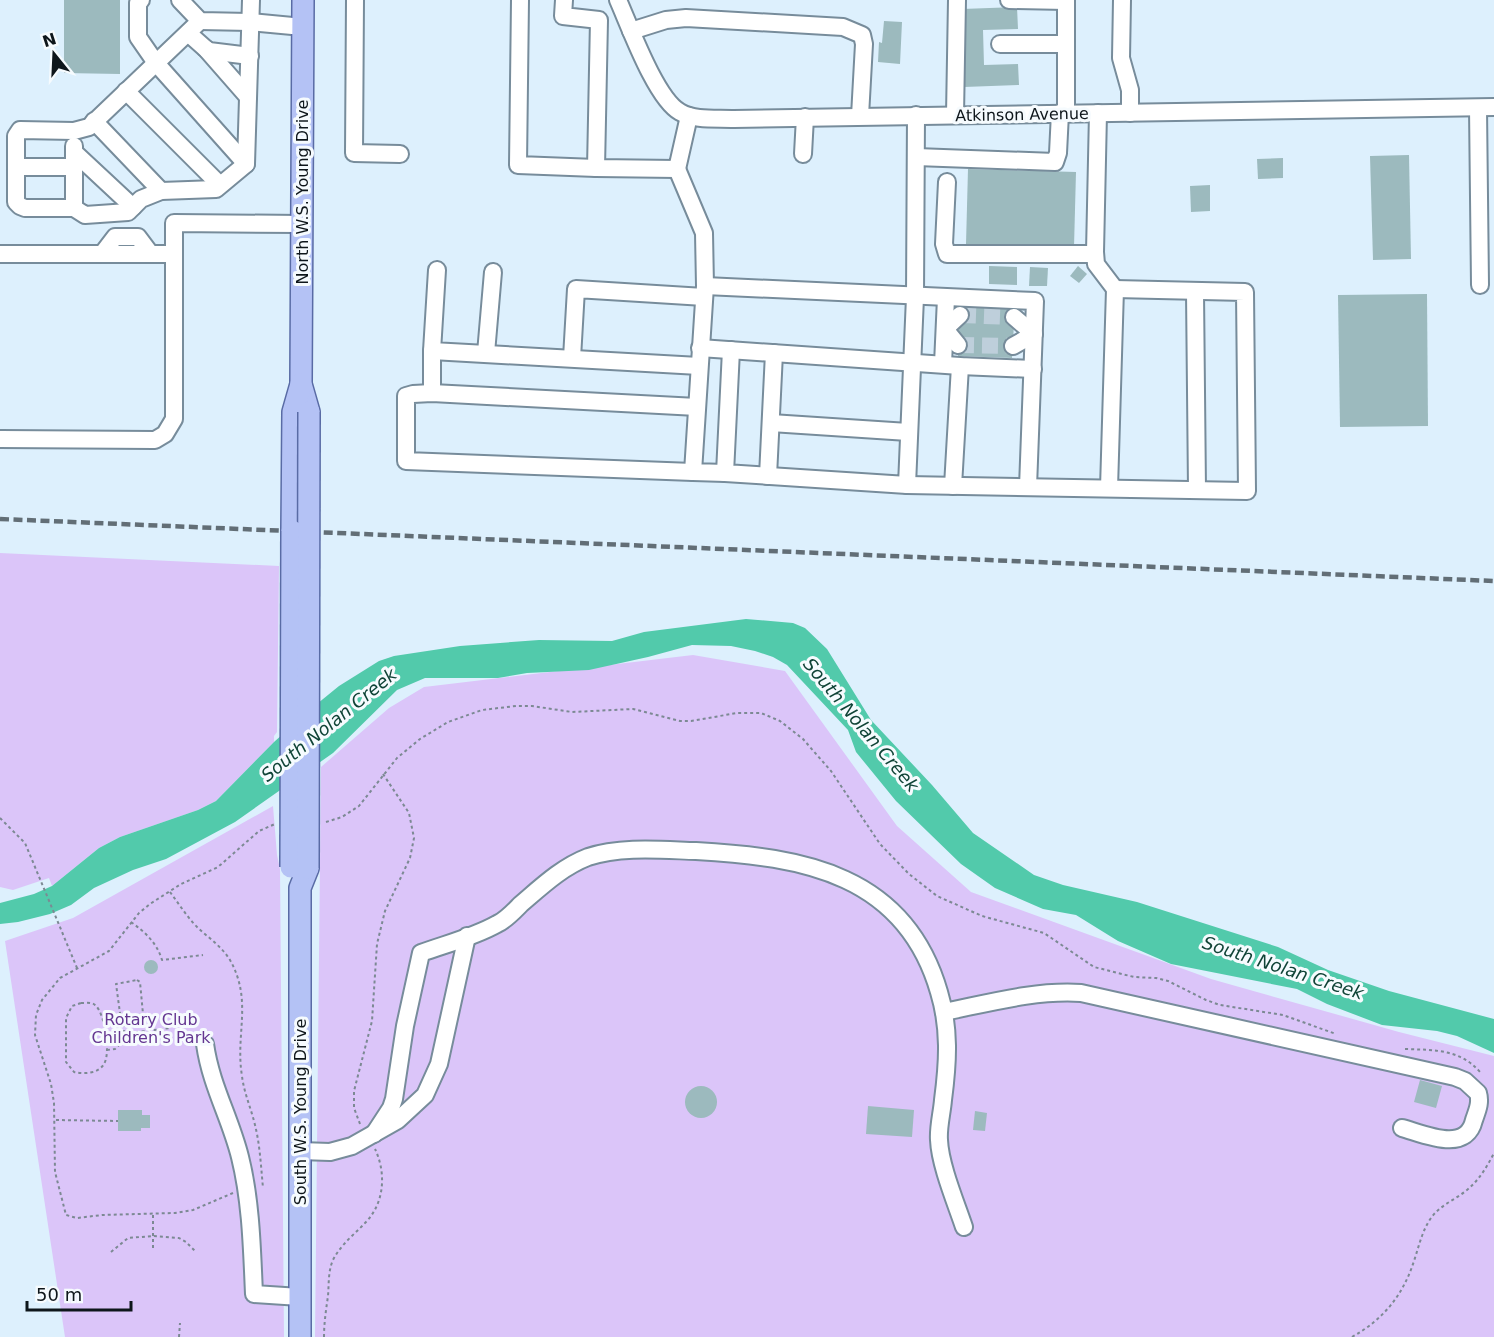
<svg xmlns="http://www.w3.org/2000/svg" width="1494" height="1337" viewBox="0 0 1494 1337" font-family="'DejaVu Sans',sans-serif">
  <rect width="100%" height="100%" fill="#ddf0fd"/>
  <g fill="#dbc5f9">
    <polygon points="0,553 279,566 277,732 274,736 274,742 216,801 198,810 120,837 99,848 52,886 49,878 13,890 0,887"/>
    <polygon points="693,655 785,671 897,826 971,892 1211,979 1399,1032 1494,1056 1494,1337 315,1337 321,767 389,708 424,687"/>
    <polygon points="273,806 277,855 280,869 284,1337 65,1337 5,941 73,918"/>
  </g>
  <polygon fill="#52caab" points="746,619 793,623 805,628 827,649 871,720 932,785 973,833 1034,875 1063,885 1137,902 1278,947 1328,970 1389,991 1494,1019 1494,1053 1457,1036 1437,1031 1382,1025 1327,1004 1297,989 1171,964 1118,941 1076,915 1043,909 995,888 961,864 896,801 856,752 848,730 787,665 773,657 755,651 731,646 692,645 648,657 589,670 527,673 498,678 425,678 397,690 333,753 235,822 166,859 133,870 94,888 71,905 50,914 18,922 0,924 0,903 34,894 52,886 99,848 120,837 198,810 216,801 274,742 312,708 339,686 379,661 394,656 460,646 539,640 612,641 644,632"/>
  <g fill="#9cbabe">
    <polygon points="64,0 120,0 120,74 64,73"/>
    <polygon points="1017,7 1018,29 983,30 984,65 1018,64 1019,85 964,87 962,9"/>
    <polygon points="884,21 902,22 900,64 878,62 879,42 882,43"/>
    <polygon points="1409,155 1411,259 1373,260 1370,156"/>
    <polygon points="1283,158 1283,178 1258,179 1257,159"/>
    <polygon points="968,169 1076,172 1074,247 966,244"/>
    <polygon points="1210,185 1210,211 1191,212 1190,186"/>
    <polygon points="989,266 1017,267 1017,285 989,284"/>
    <polygon points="1078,266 1087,274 1079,283 1070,276"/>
    <polygon points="1030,267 1048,268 1047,286 1029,286"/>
    <polygon points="1427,294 1428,426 1340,427 1338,295"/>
    <polygon points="960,304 1015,307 1012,358 958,356"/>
    <circle cx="151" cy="967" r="7"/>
    <polygon points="1420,1080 1442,1086 1436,1108 1414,1102"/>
    <circle cx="701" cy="1102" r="16"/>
    <polygon points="868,1106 914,1110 912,1137 866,1134"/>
    <polygon points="118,1110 142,1110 142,1115 150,1115 150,1128 141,1128 141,1131 118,1131"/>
    <polygon points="975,1111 987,1113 985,1131 973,1130"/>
  </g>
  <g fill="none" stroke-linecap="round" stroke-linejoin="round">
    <g stroke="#becfdb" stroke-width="16" stroke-dasharray="16 8" stroke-linecap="butt">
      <polyline points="960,315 1014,317"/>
      <polyline points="958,345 1013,346"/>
    </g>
    <defs>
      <g id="minor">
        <polyline points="141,0 138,3 138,37 156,63 246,164"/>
        <polyline points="180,0 200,21 250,22 303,27"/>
        <polyline points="355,0 354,153 400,154"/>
        <polyline points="520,0 518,165 596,168"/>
        <polyline points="564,0 563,16 599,20 596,168 677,169 689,116"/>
        <path d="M618 0C630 27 656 99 680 112 695 121 717 118 734 119L1494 107"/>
        <polyline points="1009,0 1066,1"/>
        <polyline points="1066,0 1066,113"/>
        <polyline points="1122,0 1121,58 1130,90 1130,113"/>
        <polyline points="200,21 89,127 74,131 20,130 16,136 16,202 20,206 25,208 74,208 85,215 128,212 141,199 161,191 216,189 246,164 251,0"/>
        <polyline points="631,31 666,20 686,18 843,27 862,35 864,44 860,116"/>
        <polyline points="188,33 206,49 248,97"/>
        <polyline points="1000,44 1066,44"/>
        <polyline points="206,49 209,51 250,56"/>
        <polyline points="126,91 220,185"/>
        <polyline points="1478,108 1480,285"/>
        <polyline points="1098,113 1095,252 1096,264 1115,289 1109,488"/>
        <polyline points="955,115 957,0"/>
        <polyline points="94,121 161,191"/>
        <polyline points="74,146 74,208"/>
        <polyline points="74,152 133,207"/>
        <polyline points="803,154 805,117"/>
        <polyline points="916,157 1055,162 1058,153 1060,113"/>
        <polyline points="16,167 74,167"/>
        <polyline points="677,169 704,233 705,286 693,472 725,473"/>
        <polyline points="947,182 944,244 947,254 1095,254"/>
        <polyline points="0,254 174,254"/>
        <polyline points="102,254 115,237 138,237 150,253"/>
        <polyline points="437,270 432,351 699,366"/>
        <polyline points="705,286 1035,301 1028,487"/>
        <polyline points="1195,292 1197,490"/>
        <polyline points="958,345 945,329 960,315"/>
        <polyline points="1013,346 1034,334 1014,317"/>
        <polyline points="700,348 960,366 1033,369"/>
        <polyline points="731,350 725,473 907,485 915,297 916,115"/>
        <polyline points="486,353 493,272"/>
        <polyline points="572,358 576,289 704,297"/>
        <polyline points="943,364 946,298"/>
        <polyline points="432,393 432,351"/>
        <polyline points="771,423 908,432"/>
        <polyline points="0,439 155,440 165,434 174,419 174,223 302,224"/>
        <polyline points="693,472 406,461 406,396 413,394 432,393 697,407"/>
        <polyline points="768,476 774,353"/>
        <polyline points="907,485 1247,491 1245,292 1115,289"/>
        <polyline points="953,486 960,366"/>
        <path d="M944 1012C989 1003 1035 990 1081 993L1455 1077 1465 1081 1478 1093C1481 1103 1477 1111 1474 1120 1466 1154 1424 1134 1402 1128"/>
        <path d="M205 1044C211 1086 230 1117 240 1157 251 1201 252 1249 254 1294L300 1297"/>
        <path d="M374 1134 391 1108 394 1099 405 1026 421 953C446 944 474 937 497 924 506 920 514 911 521 904 542 886 562 867 588 857 621 846 662 850 696 851 803 857 905 874 939 992 950 1028 948 1062 943 1100 942 1113 938 1127 939 1140 940 1165 956 1203 964 1227"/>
        <polyline points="300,1151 330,1152 352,1146 398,1120 425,1095 439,1064 467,936"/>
      </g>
      <g id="major">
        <polyline points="303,0 301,384 309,412"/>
        <polyline points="292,531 293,412 301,384"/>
        <polyline points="300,1337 300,888 308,868"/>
      </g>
    </defs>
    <use href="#minor" stroke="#778c9b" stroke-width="20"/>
    <use href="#major" stroke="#596ba5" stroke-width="24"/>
    <g stroke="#7c8993" stroke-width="2" stroke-dasharray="3 3" stroke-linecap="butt">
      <polyline points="0,818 25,843 77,968"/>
      <polyline points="326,822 342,817 359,806 397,758 420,739 448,722 482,710 516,706 532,706 572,712 633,709 680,721 691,721 737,713 761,713 780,721 803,739 831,771 880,844 909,874 937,896 982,916 1044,933 1094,967 1134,977 1156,978 1168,981 1206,1000 1220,1005 1283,1015 1336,1034"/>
      <path d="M170 892C179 904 187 917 198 928 209 938 222 947 230 960 253 1001 235 1034 242 1076 244 1093 251 1108 255 1125 260 1145 261 1167 263 1188"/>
      <path d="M131 922C145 932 157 943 162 960L203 955"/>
      <polygon points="137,980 140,982 143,1014 123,1018 120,1013 116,984"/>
      <path d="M81 1003C86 1003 92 1002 95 1005 105 1013 111 1053 104 1064 98 1074 84 1074 74 1072L66 1062V1018L72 1006Z"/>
      <polyline points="123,1018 124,1033"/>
      <polyline points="106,1036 170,1028"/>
      <path d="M1405 1049C1434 1050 1460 1049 1480 1072"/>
      <polyline points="107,1050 115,1049 119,1045 118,1034"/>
      <polyline points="56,1120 118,1121"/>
      <polyline points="360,1124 354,1108 354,1091 372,1021 377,944 385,911 410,858 414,838 409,813 383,774"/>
      <polyline points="233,1193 193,1210 175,1213 102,1215 77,1218 66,1215 55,1172 54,1103 51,1084 35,1035 36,1015 42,1000 60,978 109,951 139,913 150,904 181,884 218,867 259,831 275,824"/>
      <polyline points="153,1215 153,1248"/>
      <polyline points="111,1252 128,1238 153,1236 179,1238 186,1242 196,1252"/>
      <polyline points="179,1337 180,1323"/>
      <path d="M324 1337C324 1323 326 1310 328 1296 329 1284 328 1271 333 1260 341 1244 355 1234 366 1222 385 1202 386 1172 375 1149"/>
      <path d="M1352 1337C1384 1319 1403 1295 1414 1261 1419 1246 1422 1231 1431 1218 1440 1205 1455 1200 1467 1190 1479 1180 1487 1167 1494 1153"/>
    </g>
    <use href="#minor" stroke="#fff" stroke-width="16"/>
    <use href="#major" stroke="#b4c2f5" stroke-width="21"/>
    <polyline stroke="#626e76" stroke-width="4.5" stroke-dasharray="9 4.5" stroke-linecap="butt" points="0,519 1494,581"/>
    <defs>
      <g id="major-bridge">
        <polyline points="291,867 292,531"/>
        <polyline points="308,868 309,412"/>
      </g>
    </defs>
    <use href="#major-bridge" stroke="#596ba5" stroke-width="24" stroke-linecap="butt"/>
    <use href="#major-bridge" stroke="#b4c2f5" stroke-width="21"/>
  </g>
  <g text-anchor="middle" stroke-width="6" stroke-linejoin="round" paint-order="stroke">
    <g font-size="16" fill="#0e161b" stroke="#f6fbfe">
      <text transform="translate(1022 114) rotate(-1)" y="6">Atkinson Avenue</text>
      <text transform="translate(302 192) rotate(-90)" y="6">North W.S. Young Drive</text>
      <text transform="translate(300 1112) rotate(-90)" y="6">South W.S. Young Drive</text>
    </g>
    <g font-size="16" fill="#643691" stroke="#f6fbfe">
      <text x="151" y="1025">Rotary Club<tspan x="151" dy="18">Children's Park</tspan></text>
    </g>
    <g font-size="18" font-style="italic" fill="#104437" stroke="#f6fbfe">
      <text transform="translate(329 725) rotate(-39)" y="6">South Nolan Creek</text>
      <text transform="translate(861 725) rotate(50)" y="6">South Nolan Creek</text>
      <text transform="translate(1283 968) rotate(18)" y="6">South Nolan Creek</text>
    </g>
  </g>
  <g transform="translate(54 54) rotate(342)" stroke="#f6fbfe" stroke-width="4.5" paint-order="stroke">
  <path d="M0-4.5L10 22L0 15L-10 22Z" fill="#0e161b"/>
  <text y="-9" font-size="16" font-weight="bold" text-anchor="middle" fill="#0e161b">N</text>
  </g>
  <path d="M27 1301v9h104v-9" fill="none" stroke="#0e161b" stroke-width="3"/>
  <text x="36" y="1301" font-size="18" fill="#0e161b" stroke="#f6fbfe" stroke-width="4.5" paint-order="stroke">50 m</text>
</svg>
